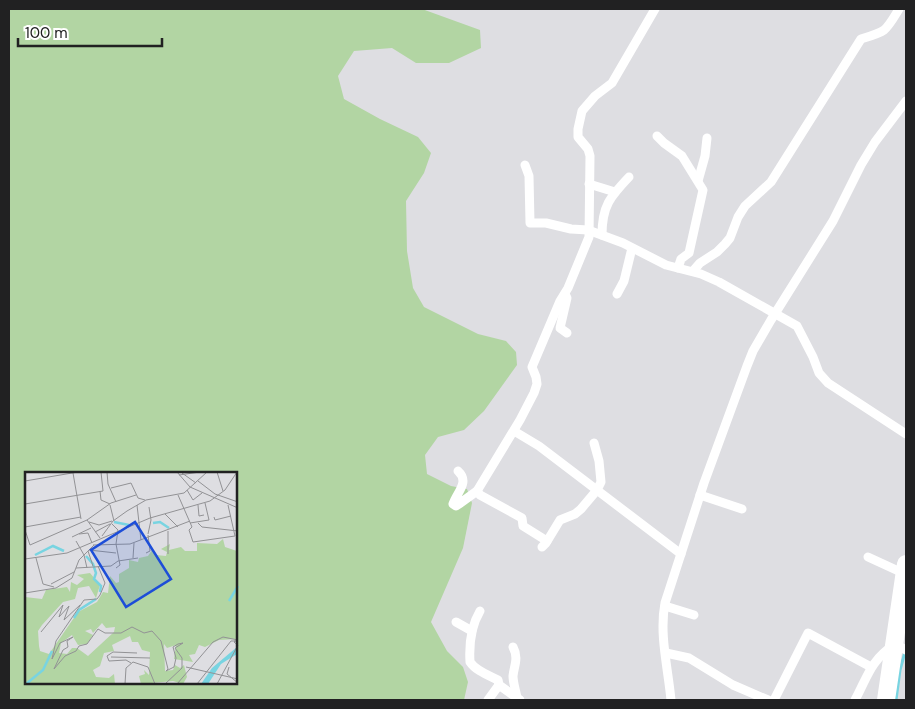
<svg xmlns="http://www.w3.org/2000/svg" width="915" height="709" viewBox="0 0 915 709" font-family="'DM Sans',sans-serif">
  <rect width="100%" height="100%" fill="#dedee2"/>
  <path fill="#b2d5a3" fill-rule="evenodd" d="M9 9H422L480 30 481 48 449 63H416L392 48 354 51 338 76 344 99 380 119 418 137 431 153 424 173 406 201 407 251 413 288 424 307 478 334 506 341 516 352 517 365 484 411 464 430 438 437 425 455 427 474 451 486 467 489 472 503 463 548 431 622 447 651 463 667 468 682 464 700H9ZM26 473H236V683H26Z"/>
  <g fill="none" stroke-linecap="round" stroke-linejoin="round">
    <polyline stroke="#78d4e1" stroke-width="3" points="896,700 900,670 905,652"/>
    <g stroke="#fff" stroke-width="9">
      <polyline points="657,136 664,143 682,156 703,190 689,253 681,259 678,268"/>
      <polyline points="525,165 529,176 530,223 546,223 571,229 588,230 623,243 666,265 701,274 719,282 797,326 813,357 819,373 828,383 906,434"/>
      <polyline points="698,181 705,156 707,138"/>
      <polyline points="589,184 615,192"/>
      <path d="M602 235C602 206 610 197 629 177"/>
      <path d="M693 271 700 263 717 252 725 244 730 238 738 217 745 206 771 182 861 39C887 31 885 32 899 9"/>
      <polyline points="565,294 567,298 560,328 567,333"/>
      <polyline points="617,294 624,281 632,248"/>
      <polyline points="514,431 539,446 681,554"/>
      <path d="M458 471C470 482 457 492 453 504L456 506 459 504 477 491 480 495 522 518 523 526 547 541"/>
      <polyline points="477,491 520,420 534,393 537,384 536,377 532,367 560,301 568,288 589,237 590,156 588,149 578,137 578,129 582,111 595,96 612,83 655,9"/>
      <polyline points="700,495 742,509"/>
      <polyline points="542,547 546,543 560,520 575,514 581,509 597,490 601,482 599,461 594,443"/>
      <polyline points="868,557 905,574"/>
      <polyline points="665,606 694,615"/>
      <path d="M480 611C471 626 469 645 470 662 476 671 488 675 498 680L499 685 520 700"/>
      <polyline points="456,622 472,631"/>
      <path d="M513 647C519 658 514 666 513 676 513 683 516 691 517 698"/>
      <polyline points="666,653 689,658 733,685 768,700"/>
      <polyline points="488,700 499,685"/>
      <path d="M671 700C668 668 659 634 665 603L704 483 747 366 753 351 771 320 833 221 861 165 875 142 906 101"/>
      <polyline points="774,700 808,633 871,667"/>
      <path d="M855 700C868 676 870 661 895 644L906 650"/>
    </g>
    <polyline stroke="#fff" stroke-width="18" points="886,700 906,564"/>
  </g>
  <g transform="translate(25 472)">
    <rect width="212" height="212" fill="#dedee2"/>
    <path d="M198 67 200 75 212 79V167L194 168 180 175 174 173 170 182 164 183 168 190 149 187 151 173 142 176 139 172 140 199 148 198 150 193 155 196 159 193 162 205 158 212 148 209 116 212 114 204 120 202 119 198 124 203 125 180 117 178 113 170H107L105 164 87 173 89 179 79 181 75 194 68 198 71 205 84 206 89 202 90 212H0V125L17 127 21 118 42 115 45 120 46 110 52 113 59 107 52 103 65 101 75 113 71 126 64 114 53 116 50 127 38 130 17 153 13 159 14 174 15 179 24 182 53 140 72 130 78 120 83 121 85 104 91 111 94 110V102L104 96V88L113 90 114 86 123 84 127 78 131 83 141 84 142 80 136 77 145 72 144 78 156 75 160 79H172V71L192 72ZM77 151 81 156 90 155 89 160 63 184 52 176H47L42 182 34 181 36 171 47 163 53 173 62 172 68 163 60 159 66 157 68 161Z" fill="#b2d5a3" fill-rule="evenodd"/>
    <path d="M212 175V182L196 192 183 212H176L187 196Z" fill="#78d4e1"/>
    <path fill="none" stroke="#78d4e1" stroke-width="2.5" d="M89 50 104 53M128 51 135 50 144 56M10 83 28 74 39 79M61 84 68 92 71 101 69 107 76 114 75 120M204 129 213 114M49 146 54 138 71 127M1 212 18 198 27 179"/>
    <path fill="none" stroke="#929295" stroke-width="1" d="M82 0 83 12 91 30M152 0 165 15 213 36M192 0 198 19M48 1 56 47M157 1 171 11M154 3 175 0M0 9 53 0M173 9 190 22 213 30M86 16 106 11 113 26 120 28M162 18 168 28 177 21M75 19 76 28 85 32M153 23 167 55 164 58 168 70 210 64 203 33M0 32 78 19 76 0M85 33 89 49M112 33 116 68M173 33 174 44 179 43M140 42 153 55M189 45 190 48 206 44M62 48 86 31 111 23M64 50 74 53 87 49M165 51 184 48 180 31M173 51 177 55 213 59M87 52 93 58 91 72 95 93 91 96M0 55 56 45M0 58 5 73 62 48 75 66M143 59V82M70 60 85 52M54 62 63 61 67 71M123 62 126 48 124 35M77 64 88 49 102 39 121 28 159 21 182 0M47 65 66 56M51 69 59 83 62 96M68 73 105 72 165 49M64 78 91 81M63 79 68 94M121 81 125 79 123 63M11 86 18 112 29 115M108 86 109 71M0 87 42 81 125 46 185 29 200 18 212 0M73 94 80 111 75 123 72 127 59 128 31 169 27 187 35 171 48 165 42 169 43 175 38 178 29 197 40 184 51 179 54 174 62 172 73 157 80 161H96L107 155 119 161 127 159 136 169 143 197 141 199 149 195 151 186 148 175 153 172 158 171 150 176 157 186V196L140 212M51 96 86 94 93 89 113 86M26 112 49 100M0 121 31 116 47 106 54 88 69 73M16 160 38 133 34 145 44 134 39 148 55 133M86 185 125 186M106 191 101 188 84 189 82 184 88 180 112 181M161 195 213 207M204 195 202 202 213 211M100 212 101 196 108 190 123 195 130 212M152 212 188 170 198 165 213 168M172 212 206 169H211L212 172 210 171 209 170 210 169V168M192 212 213 173"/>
    <path fill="#1d4ed8" fill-opacity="0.15" stroke="#1d4ed8" stroke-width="2.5" d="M110 50 146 107 101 135 66 78Z"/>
    <rect width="212" height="212" fill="none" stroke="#212122" stroke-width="2.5"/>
  </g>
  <rect width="915" height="709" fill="none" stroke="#212122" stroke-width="20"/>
  <path d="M18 38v8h144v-8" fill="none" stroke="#212122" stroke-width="2.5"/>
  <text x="25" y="38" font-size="15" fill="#212122" stroke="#ffffff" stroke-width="4" paint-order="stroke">100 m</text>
</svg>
